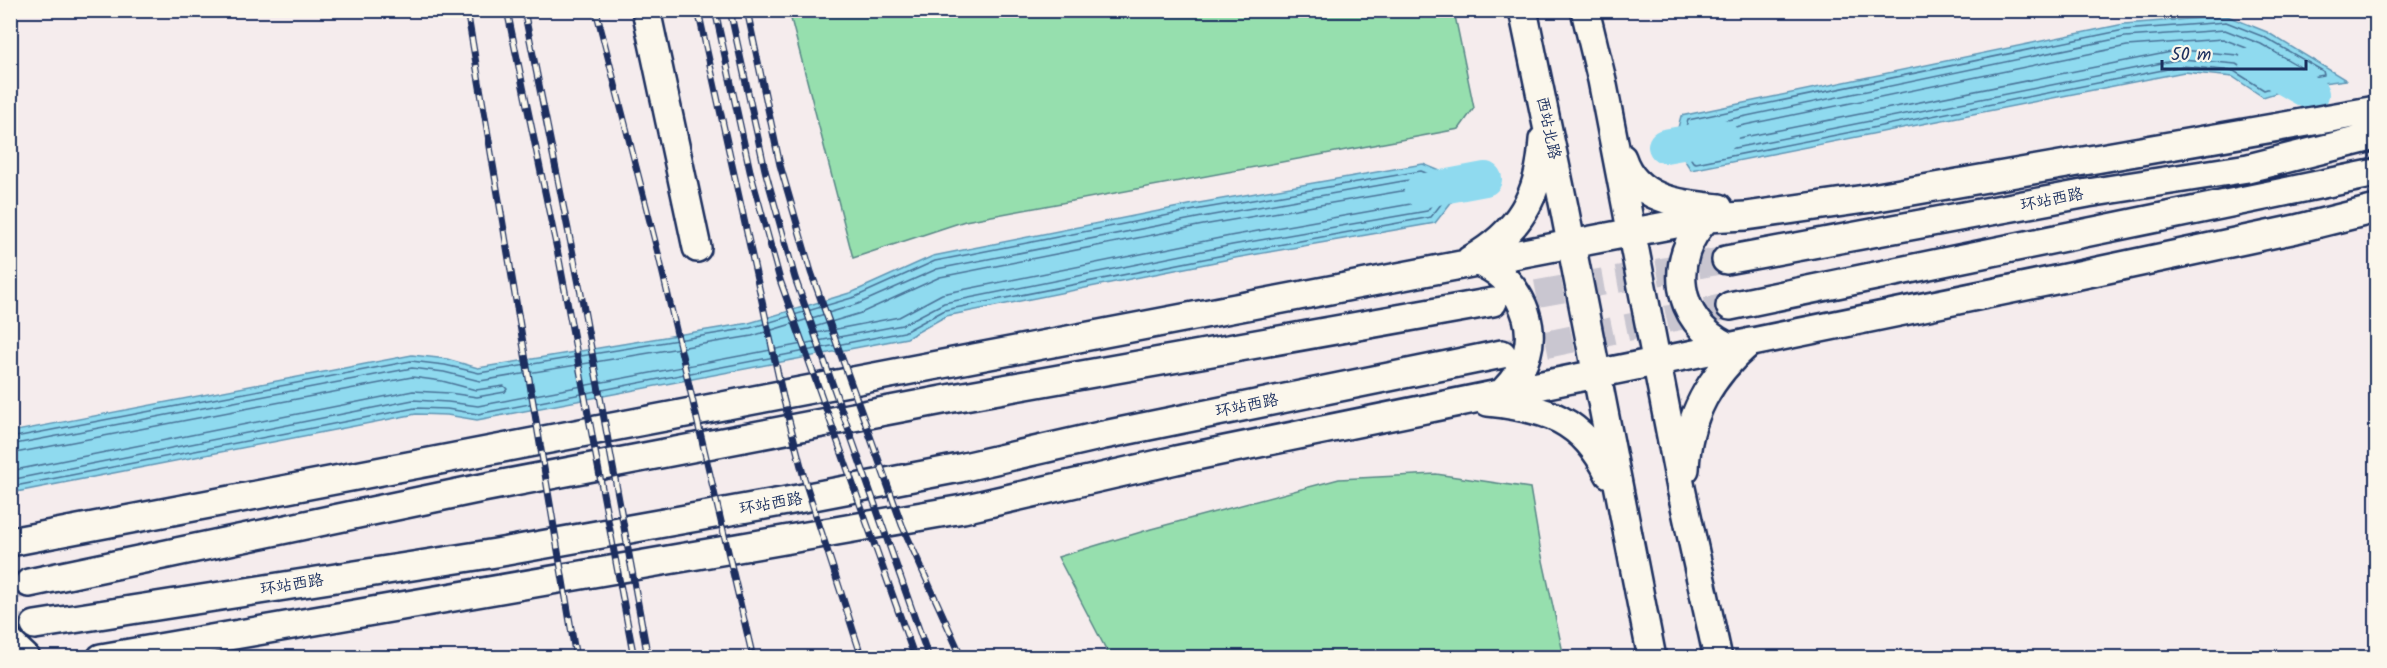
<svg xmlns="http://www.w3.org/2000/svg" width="2387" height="668" viewBox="0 0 2387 668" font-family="Kalam,'LXGW WenKai TC',sans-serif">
<rect width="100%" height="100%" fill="#f5eced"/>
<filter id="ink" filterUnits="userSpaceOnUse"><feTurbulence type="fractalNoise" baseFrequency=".0167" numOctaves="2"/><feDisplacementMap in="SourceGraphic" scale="12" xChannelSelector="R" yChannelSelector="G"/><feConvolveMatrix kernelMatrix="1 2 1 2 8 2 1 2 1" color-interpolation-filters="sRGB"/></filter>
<g filter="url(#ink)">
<!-- green -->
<path fill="#96dfae" stroke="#588786" stroke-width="1.5" d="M789,11H1454L1474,108L1459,129L965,221L853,258Z
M1436,474L1530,488L1540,547L1564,657H1110L1058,557L1151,529L1339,479Z"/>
<!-- water -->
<path fill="#8fdaef" stroke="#6196b5" stroke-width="1.5" d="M2227,16L2267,32L2346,80L2298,86L2263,97L2233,77L2184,72L1691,170L1674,144L1681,116L2124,24Z
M1423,164L1467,182L1435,223L1235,258L946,316L907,338L477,420L447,415L416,414L11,493V432L412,355L447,359L478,368L749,323L853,292L933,256L1199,203Z"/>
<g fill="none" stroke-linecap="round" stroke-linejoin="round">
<!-- shore -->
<path stroke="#497398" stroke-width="1.5" d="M2226,22L2264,37L2323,71L2324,75L2296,80L2264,90L2234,71L2183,66L1696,163L1693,162L1681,143L1688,120L2124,30Z
M2225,30L2261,44L2300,67L2301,70L2265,82L2236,64L2182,59L1699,155L1689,142L1694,127L2125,37Z
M2223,39L2257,52L2277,64L2278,67L2266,72L2238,55L2181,50L1704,145L1698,140L1701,134L2127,46Z
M1419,188L1429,193L1422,202L1230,236L942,294L899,317L816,333L812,330L814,327L861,313L940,277L1203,225Z
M10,438L411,361L445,365L479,373L750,328L855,297L935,261L1200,209L1421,171L1456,185L1431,217L1234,253L945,310L904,332L478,414L447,409L415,408L10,487
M10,445L412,368L444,372L480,381L752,336L858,304L937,269L1202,217L1420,178L1444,188L1427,211L1232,245L944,303L902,325L478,406L448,402L413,400L10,480
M10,454L412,377L442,381L476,390L504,386L507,389L505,392L477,397L449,393L413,391L10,471"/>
<!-- river -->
<path stroke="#8fdaef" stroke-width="34" d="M2256,62L2312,94
M1665,146L1721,136
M1421,191L1485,179"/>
<!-- secondary-tunnel -->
<path stroke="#c9c6d0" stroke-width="27" stroke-dasharray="27 14" stroke-linecap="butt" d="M1496,301L1726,260
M1506,353L1730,306
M10,587L29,583
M10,630L35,625"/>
<defs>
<path id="secondary" d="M646,10L697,248
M1523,10L1564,207L1652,658
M1585,10L1602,80L1681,488L1718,658
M1622,158C1636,201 1681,204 1719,208
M1707,218C1667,258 1675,321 1727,346
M1470,260C1519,232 1540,196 1543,140
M1726,260L2088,193L2248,168L2376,136
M1480,263C1513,275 1537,318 1527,353C1523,369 1514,381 1503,392
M1730,306L2376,173
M1488,402C1545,408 1583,419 1609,474
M1685,469C1687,416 1710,376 1750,342
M10,542C576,436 1142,330 1707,218L1746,216L1872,198L2376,110
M29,583L477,489L953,398L1493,302
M35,625L496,553L798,499L960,468L1104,435L1502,354
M10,643L26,658
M101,658L963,509L1176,460L2065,278L2296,229L2376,209"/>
</defs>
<!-- secondary casing -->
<use href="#secondary" stroke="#1b2f5e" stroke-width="32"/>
<!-- secondary -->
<use href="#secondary" stroke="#fbf7ec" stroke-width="27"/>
<defs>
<path id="rail" d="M467,10L576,658
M507,10L559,259L634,658
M524,10L583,304L648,658
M596,10L659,257L753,658
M698,10L783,397L804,478L862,658
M715,10L750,171L780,280L915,658
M730,10L765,170L795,278L929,658
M747,10L780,165L811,272L902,525L962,658"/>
</defs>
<!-- rail casing -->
<use href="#rail" stroke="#1b2f5e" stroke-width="7"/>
<!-- rail -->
<use href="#rail" stroke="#fbf7ec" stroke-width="4.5" stroke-dasharray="14" stroke-linecap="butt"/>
</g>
</g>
<g text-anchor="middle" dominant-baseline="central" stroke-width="4.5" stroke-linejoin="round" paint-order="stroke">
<!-- street labels -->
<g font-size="16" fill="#1b2f5e" stroke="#fbf7ec">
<text transform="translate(1548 128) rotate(78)">西站北路</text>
<text transform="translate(2052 200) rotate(-11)">环站西路</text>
<text transform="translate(1247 406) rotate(-11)">环站西路</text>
<text transform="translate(771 504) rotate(-10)">环站西路</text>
<text transform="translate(292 585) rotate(-9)">环站西路</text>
</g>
</g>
<!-- margin -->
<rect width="2387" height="668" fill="none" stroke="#fbf7ec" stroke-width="36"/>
<rect x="18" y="18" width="2351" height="632" fill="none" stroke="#1b2f5e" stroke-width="2" filter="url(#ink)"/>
<!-- scale -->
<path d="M2162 60v9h144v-9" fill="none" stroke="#1b2f5e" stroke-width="3"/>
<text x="2171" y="60" font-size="18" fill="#1b2f5e" stroke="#fbf7ec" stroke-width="4.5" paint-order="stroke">50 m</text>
</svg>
